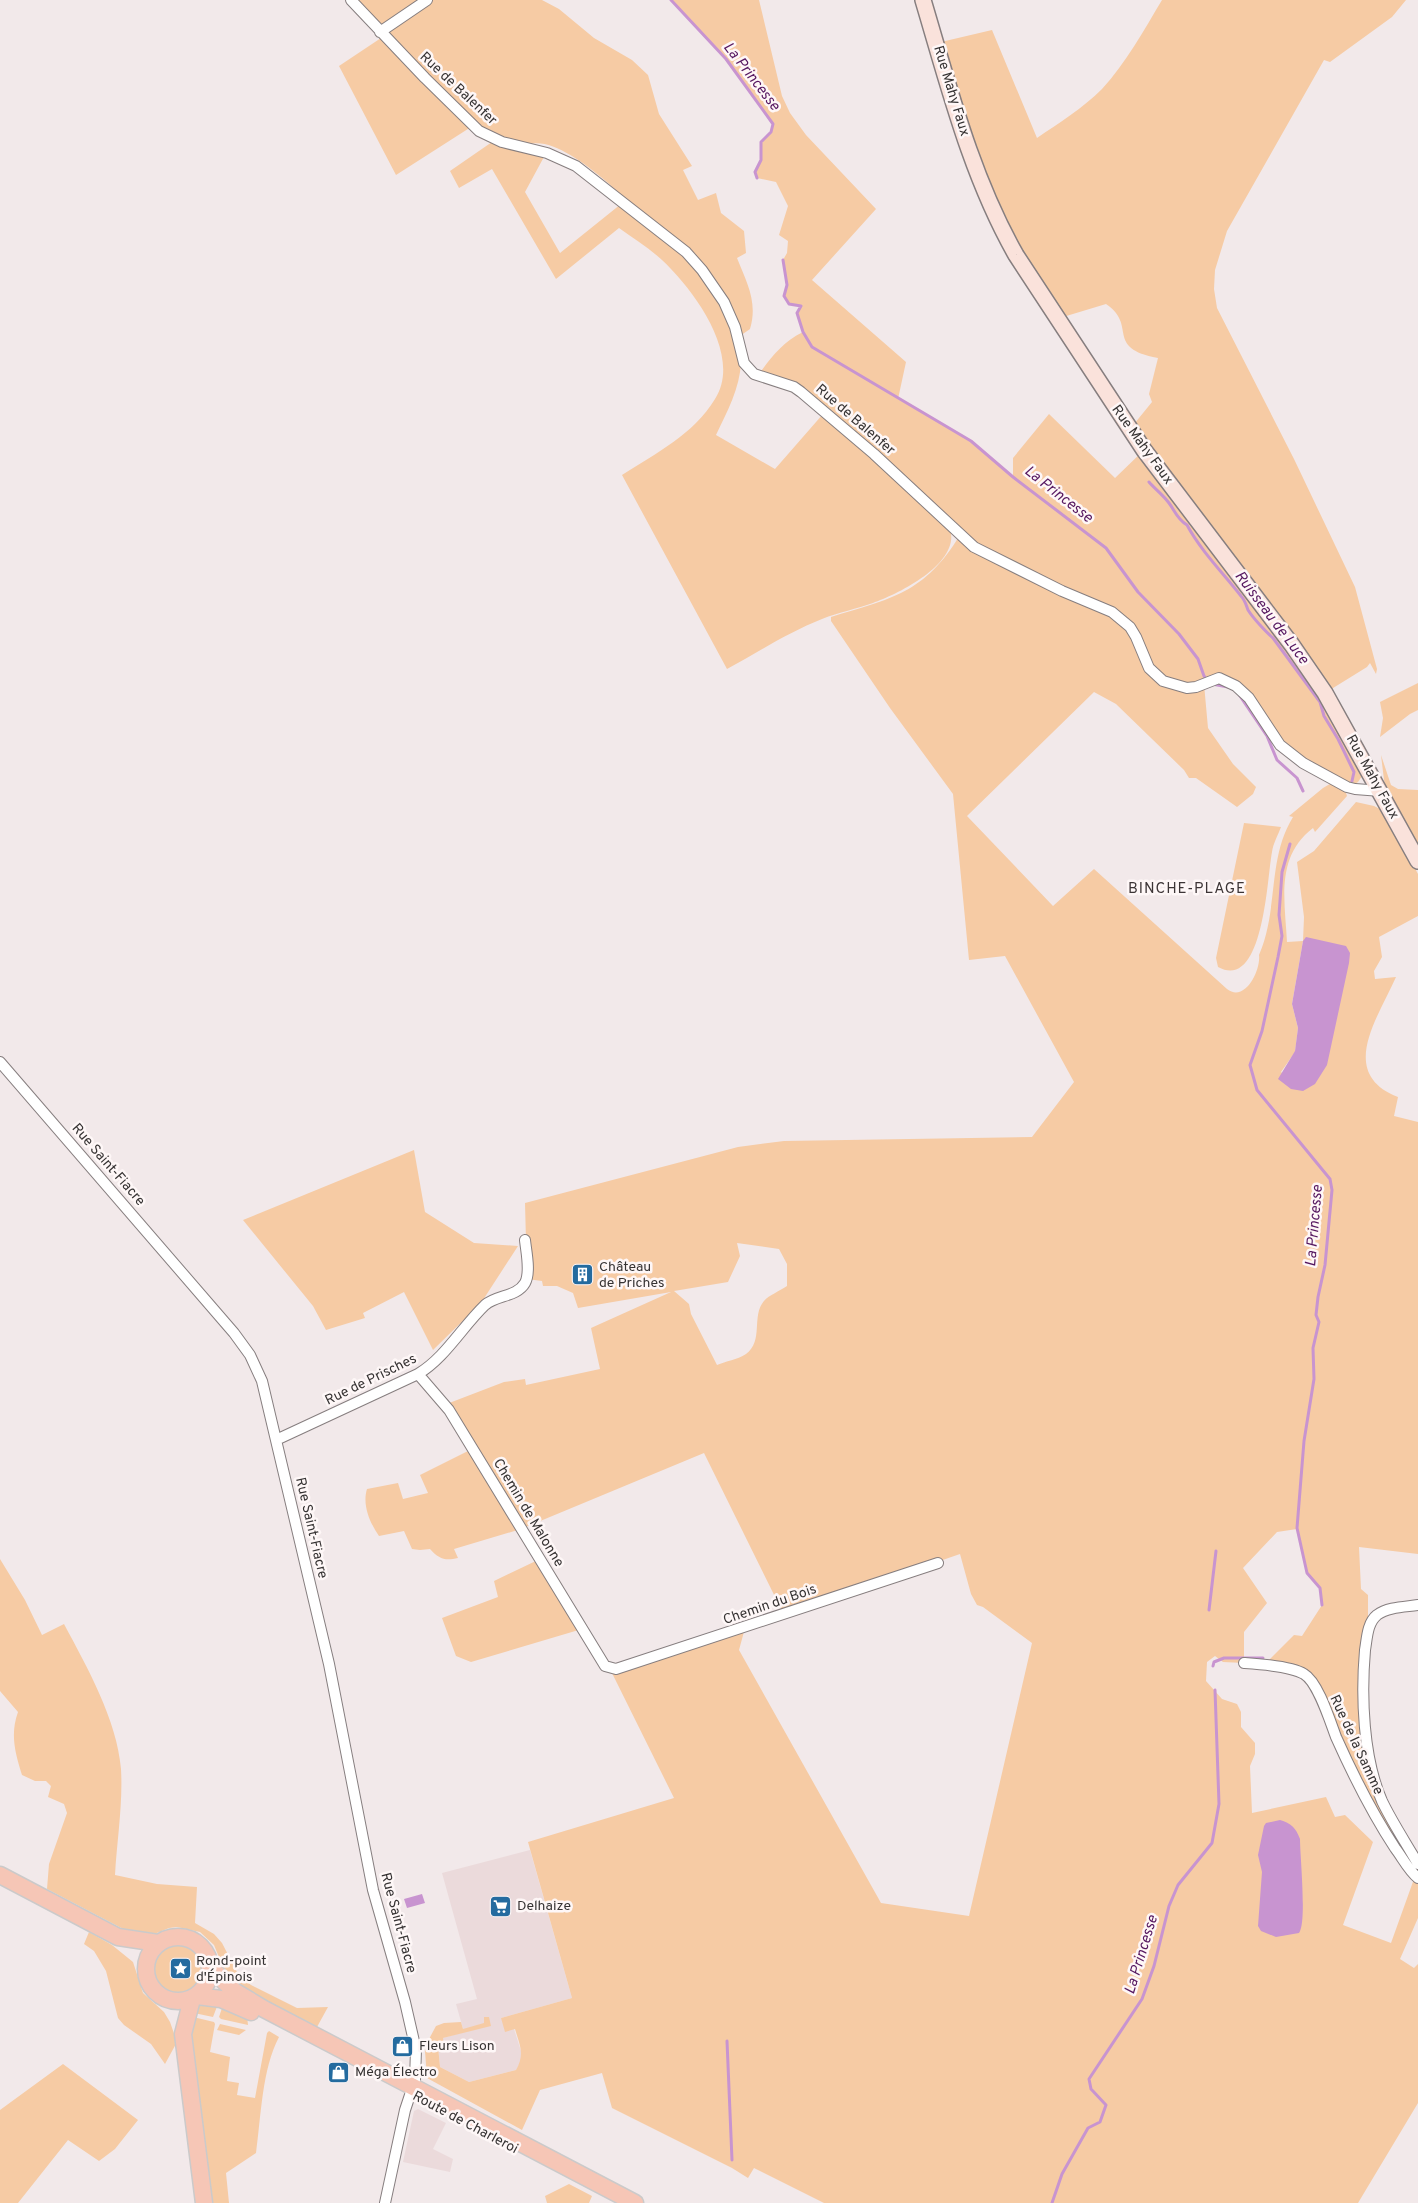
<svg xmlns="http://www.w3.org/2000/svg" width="1418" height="2203" viewBox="0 0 1418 2203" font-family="Overpass,sans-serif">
<rect width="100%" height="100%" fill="#f2e9ea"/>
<!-- built -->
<path fill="#ebdadb" d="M530,1850L572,1998L501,2018L514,2029L521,2051L522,2060L516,2070L469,2082L440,2067L438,2046L443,2038L464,2032L456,2004L477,1999L442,1873Z
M418,2109L446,2123L433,2149L453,2159L450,2172L403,2162L414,2111Z"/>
<!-- green -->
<path fill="#f6cba4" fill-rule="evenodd" d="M354,0H422L386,23L380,24Z
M432,0H542L559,9L594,38L632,60L648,75L659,114L692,166L683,170L698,200L716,193L721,213L744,231L746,253L737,258C747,283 758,302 750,329L740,336C734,322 727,299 718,287C708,273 682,253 668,240C642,216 565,130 527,145L486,132L388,36L392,27Z
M671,0H759L782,96L790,113L806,135L876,209L812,280L906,362L898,399L971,441L1013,477V458L1049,414L1115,478L1144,450L1130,429L1152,402L1149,394L1158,358C1104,348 1138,325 1106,304L1063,317L1053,314L993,201L941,42L992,30L1037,138C1059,123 1083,108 1102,89C1126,63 1144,30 1162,0H1406L1392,17L1330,62L1324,60L1227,231L1215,270L1214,289L1217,308L1294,459L1355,587L1377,669L1376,674L1370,663L1367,667L1325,693L1364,773L1358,782L1345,790L1347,796L1315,832L1313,828C1275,857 1285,901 1287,942L1303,941L1304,917L1297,862L1314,851L1356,802L1374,806L1384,811L1418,874V916L1379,937L1382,957L1374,971L1375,979L1396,977C1378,1018 1337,1073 1398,1097L1394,1116L1418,1122V1554L1359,1547L1361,1589L1368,1595V1630L1362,1680L1373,1773L1418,1864V1874L1401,1856L1308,1677L1264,1665L1294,1635L1302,1636L1322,1605L1320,1588L1307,1573L1297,1529L1277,1532L1243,1568L1267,1603L1244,1632V1663L1223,1662L1215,1656L1207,1662L1206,1681L1222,1699L1237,1704L1241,1712V1727L1255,1743V1754L1250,1766L1252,1813L1326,1797L1335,1817L1345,1815L1373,1842L1343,1925L1391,1943L1414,1879L1418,1884V1918L1400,1959L1414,1968L1418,1964V2103L1358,2203H824L754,2168L748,2178L732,2168L612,2108L602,2073L540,2090L522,2130L427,2078L425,2051L429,2039L436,2026L444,2023L461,2022L463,2029L484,2023V2017H489L491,2026L443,2038L444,2045L438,2046L440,2067L469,2082L516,2070C525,2054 520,2046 515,2029L505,2032L501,2018L572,1998L528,1842L674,1798L610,1669L745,1628L739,1650L881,1903L969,1916L1032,1643L983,1607L977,1605L971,1594L960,1554L784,1615L704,1453L521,1529L454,1549L458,1558C445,1561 439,1559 430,1549L420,1550L412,1549L404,1531L379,1536C370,1523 362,1505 367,1489L398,1483L403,1499L428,1493L420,1475L472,1449L444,1405L504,1382L525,1379L526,1385L600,1369L591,1328L671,1292L578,1308L573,1293L557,1286H543L542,1281L527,1279L525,1203L738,1147L784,1141L1032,1137L1074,1082L1005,956L969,960L953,794L890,708L831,621V617C892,598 924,594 960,535L808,397L759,374C772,356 783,342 803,332L797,313L801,306L789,304L784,296L787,285L783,260L787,253L788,241L779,235L788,206L776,182L757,178L755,172L761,160V142L771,132L773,124L726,59ZM1224,680L1249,698L1295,757L1335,781L1323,788L1289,816L1293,817C1267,859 1279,909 1259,955C1261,970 1245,1003 1227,989L1094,869L1053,906L967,816L1094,692L1116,704L1184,770L1189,778H1196L1237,807L1253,794L1256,787L1233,764L1208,728L1204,684ZM1303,941V1091L1281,1072L1295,1052L1298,1028L1292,1004ZM737,1243L779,1249L787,1264V1286C780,1291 769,1295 764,1301C751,1316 764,1341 746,1354C737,1360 726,1361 717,1365L691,1314L689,1304L674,1291L728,1282L740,1256Z
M381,38L471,127L396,175L339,66Z
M492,142L545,155L525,192L560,253L621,204L681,251L723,305L741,362C740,388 727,412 716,435L775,469L823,414L950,529C961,563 899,594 873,603C857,609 839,612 822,619C789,632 758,652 727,669L622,475C656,453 693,435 715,399C743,355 693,289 662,260C649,248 633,238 619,228L556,279L492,169L459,188L450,171Z
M1418,683V710L1410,714L1380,737L1383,718L1380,702Z
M1381,755L1391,785L1398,789L1418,790V861L1385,788Z
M1244,823L1281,827C1278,835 1273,844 1272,852C1267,877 1264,992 1218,967L1216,958Z
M414,1150L425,1212L474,1243L518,1246L481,1303L433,1350L404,1292L363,1313L365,1318L326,1330L313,1306L243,1220Z
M0,1559L25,1600L42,1635L64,1624C87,1667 117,1720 121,1769C123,1804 117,1840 115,1875L157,1884L197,1887L195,1923L214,1934L222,1943L238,1974L251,1985L297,2008L328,2007L317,2027L241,1989L225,1972L214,1945L200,1932L177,1927L169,1928L152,1935L127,1931L47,1889L49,1864L67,1813L64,1804L48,1797L51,1786L46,1781H35L22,1775C15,1753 10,1734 18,1712L0,1691Z
M540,1559L582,1629L471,1662L456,1656L442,1618L498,1597L494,1581Z
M89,1932L112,1945L133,1962L143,1993L164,2012L170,2022L177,2042L165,2064L151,2044L124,2025L118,2018L106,1971L94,1951L84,1944Z
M153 1970a25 25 0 1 1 50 0a25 25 0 1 1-50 0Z
M200,2003L218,2004L213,2017L194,2013Z
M223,2005L247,2016L248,2025L221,2019L219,2017Z
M193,2017L214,2022L215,2024L210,2052L230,2057L227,2081L239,2083L237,2095L255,2098L267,2033L269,2031L279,2037C262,2069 261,2117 256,2153L226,2173L229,2203H211L191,2035Z
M220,2024L246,2030L239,2035L217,2030Z
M63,2064L138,2120L115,2149L99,2161L68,2140L18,2203H0V2110Z
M569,2184L592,2196L589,2203H547L545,2196Z"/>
<!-- water -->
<path fill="#c894d0" d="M1306,937L1346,946L1350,953L1349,963L1327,1065L1315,1084L1303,1091L1291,1089L1278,1079L1295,1051L1298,1028L1292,1004L1303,941Z
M1280,1820C1291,1823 1296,1828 1300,1839C1300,1856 1307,1923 1299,1933L1276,1937L1261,1931L1258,1926L1262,1872L1258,1855L1264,1826L1266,1823Z
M422,1894L425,1903L407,1908L404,1899Z"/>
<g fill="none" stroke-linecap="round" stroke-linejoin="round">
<!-- stream -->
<path stroke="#c894d0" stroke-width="3" d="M671,0L726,59L773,124L771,132L761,142V160L755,172L757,178
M783,260L787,285L784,296L789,304L801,306L797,313L803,332L812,347L971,441L1013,477L1106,548L1138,592L1179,634L1198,659L1204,676L1207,680
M1149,482C1155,489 1163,495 1169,503C1175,511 1177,519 1187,525C1201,551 1223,573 1241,596C1245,600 1246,605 1248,610C1253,618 1266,632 1273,638L1320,702L1324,716L1338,739L1354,772L1352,781
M1212,684L1228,687
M1240,696L1267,736L1277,760L1297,778L1303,791
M1290,844L1282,872L1279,915L1282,936L1278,957L1262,1031L1250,1065L1257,1090L1330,1179L1332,1190L1325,1265L1318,1297L1316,1315L1319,1322L1313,1348L1314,1379L1304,1441L1297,1528L1307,1573L1320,1588L1322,1605
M1209,1610L1216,1551
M1213,1666L1214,1662L1224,1658H1263
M727,2041L732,2160
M1052,2203L1062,2174L1088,2128L1100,2122L1106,2105L1091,2089L1089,2079L1142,1999L1154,1966L1169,1906L1178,1885L1212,1843L1219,1804L1215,1690"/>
<defs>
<path id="street" d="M351,0L425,78L479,131L502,142L547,153L576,166L686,252L702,270L724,302L735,327L744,363L754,374L794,387L801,392L874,454L974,547L1062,591L1112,612L1130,627L1136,637L1149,668L1163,681L1187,688L1196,687L1219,678L1236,686L1249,698L1280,745L1303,763L1347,787L1355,789L1381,791
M380,32L427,0
M0,1062L234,1333L250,1355L262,1381L329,1664L373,1890L405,2002L416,2050L415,2080L405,2110L385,2203
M418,1374L449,1410L605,1666L616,1669L938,1563
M276,1440L418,1374C445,1358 462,1327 485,1305C496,1295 517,1297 525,1283C531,1272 526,1251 525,1240
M1418,1605C1405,1607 1388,1607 1377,1615C1367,1623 1367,1639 1365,1650C1361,1696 1363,1758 1382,1801C1392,1822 1406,1843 1418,1864
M1244,1663C1259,1664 1291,1666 1304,1674C1318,1682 1330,1721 1336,1737C1353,1775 1372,1813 1395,1848C1402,1857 1409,1871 1418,1878"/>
<path id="secondary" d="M923,0C949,87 971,176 1016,255L1144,450L1292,645L1325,693L1418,861"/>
<path id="primary" d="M0,1875L118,1937L158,1943
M146 1969a32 32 0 1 1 64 0a32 32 0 1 1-64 0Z
M211,1968L234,1991L264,2009L635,2203
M197,1996L221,1999L251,2012
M192,1999L183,2034L204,2203"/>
</defs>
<!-- street casing -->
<use href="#street" stroke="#867e7f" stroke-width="12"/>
<!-- secondary casing -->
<use href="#secondary" stroke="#867e7f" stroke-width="18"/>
<!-- primary casing -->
<use href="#primary" stroke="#cbcaca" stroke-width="19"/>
<!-- street -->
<use href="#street" stroke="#fff" stroke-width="10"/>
<!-- secondary -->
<use href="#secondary" stroke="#fae2db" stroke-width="15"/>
<!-- primary -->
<use href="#primary" stroke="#f6c6b6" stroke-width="16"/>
</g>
<!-- icons -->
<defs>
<symbol id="building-square" viewBox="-11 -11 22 22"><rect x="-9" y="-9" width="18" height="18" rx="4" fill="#246b9f" stroke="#fef7f7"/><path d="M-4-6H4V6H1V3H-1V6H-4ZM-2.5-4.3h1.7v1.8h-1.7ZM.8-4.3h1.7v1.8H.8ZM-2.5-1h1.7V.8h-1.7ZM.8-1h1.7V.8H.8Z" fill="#fff"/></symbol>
<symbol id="supermarket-square" viewBox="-11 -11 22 22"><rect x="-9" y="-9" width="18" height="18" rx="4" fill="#246b9f" stroke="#fef7f7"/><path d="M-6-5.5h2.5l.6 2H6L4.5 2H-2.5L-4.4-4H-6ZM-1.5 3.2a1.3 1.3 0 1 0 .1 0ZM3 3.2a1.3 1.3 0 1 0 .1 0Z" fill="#fff"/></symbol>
<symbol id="sight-square" viewBox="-11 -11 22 22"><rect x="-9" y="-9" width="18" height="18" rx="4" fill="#246b9f" stroke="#fef7f7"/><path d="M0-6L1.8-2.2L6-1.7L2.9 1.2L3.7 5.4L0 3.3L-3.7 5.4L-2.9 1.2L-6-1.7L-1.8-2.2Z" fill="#fff"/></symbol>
<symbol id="shop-square" viewBox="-11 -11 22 22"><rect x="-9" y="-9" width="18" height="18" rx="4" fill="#246b9f" stroke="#fef7f7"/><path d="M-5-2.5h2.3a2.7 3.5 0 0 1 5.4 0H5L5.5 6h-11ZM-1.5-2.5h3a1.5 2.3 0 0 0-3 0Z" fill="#fff"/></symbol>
</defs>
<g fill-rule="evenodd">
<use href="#building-square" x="570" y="1262" width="25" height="25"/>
<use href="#supermarket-square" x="488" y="1894" width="25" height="25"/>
<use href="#sight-square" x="168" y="1956" width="25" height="25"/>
<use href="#shop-square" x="390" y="2034" width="25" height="25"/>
<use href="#shop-square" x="326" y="2060" width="25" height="25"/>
</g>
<g text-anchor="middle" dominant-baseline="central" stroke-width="5" stroke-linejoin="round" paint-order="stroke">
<!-- street labels -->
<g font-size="14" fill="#363333" stroke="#fef7f7">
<text transform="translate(458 89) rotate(43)">Rue de Balenfer</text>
<text transform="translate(951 91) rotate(73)">Rue Mahy Faux</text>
<text transform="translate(855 420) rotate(41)">Rue de Balenfer</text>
<text transform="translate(1142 445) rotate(54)">Rue Mahy Faux</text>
<text transform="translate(1372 777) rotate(61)">Rue Mahy Faux</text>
<text transform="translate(108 1165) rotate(49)">Rue Saint-Fiacre</text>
<text transform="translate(371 1380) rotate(-26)">Rue de Prisches</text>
<text transform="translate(528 1513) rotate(59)">Chemin de Malonne</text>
<text transform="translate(311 1528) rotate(77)">Rue Saint-Fiacre</text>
<text transform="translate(770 1605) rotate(-19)">Chemin du Bois</text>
<text transform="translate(1356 1745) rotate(65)">Rue de la Samme</text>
<text transform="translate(398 1923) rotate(75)">Rue Saint-Fiacre</text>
<text transform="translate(465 2123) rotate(28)">Route de Charleroi</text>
</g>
<!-- poi labels -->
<g font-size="14" fill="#363333" stroke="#fef7f7" text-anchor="start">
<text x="599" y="1267">Château<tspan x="599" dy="16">de Priches</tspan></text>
<text x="517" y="1906">Delhaize</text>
<text x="196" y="1961">Rond-point<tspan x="196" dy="16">d'Épinois</tspan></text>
<text x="419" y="2046">Fleurs Lison</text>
<text x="355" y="2072">Méga Électro</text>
</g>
<!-- water labels -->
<g font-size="15" font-style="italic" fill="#55165f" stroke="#fef7f7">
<text transform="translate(751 77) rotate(52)">La Princesse</text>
<text transform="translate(1058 495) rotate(38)">La Princesse</text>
<text transform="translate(1271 618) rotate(53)">Ruisseau de Luce</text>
<text transform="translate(1315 1226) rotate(-85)">La Princesse</text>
<text transform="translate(1142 1955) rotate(-73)">La Princesse</text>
</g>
<!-- neighbourhood labels -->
<g font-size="15" letter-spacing="1" fill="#3c3536" stroke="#fef7f7">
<text x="1187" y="889">BINCHE-PLAGE</text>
</g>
</g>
</svg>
